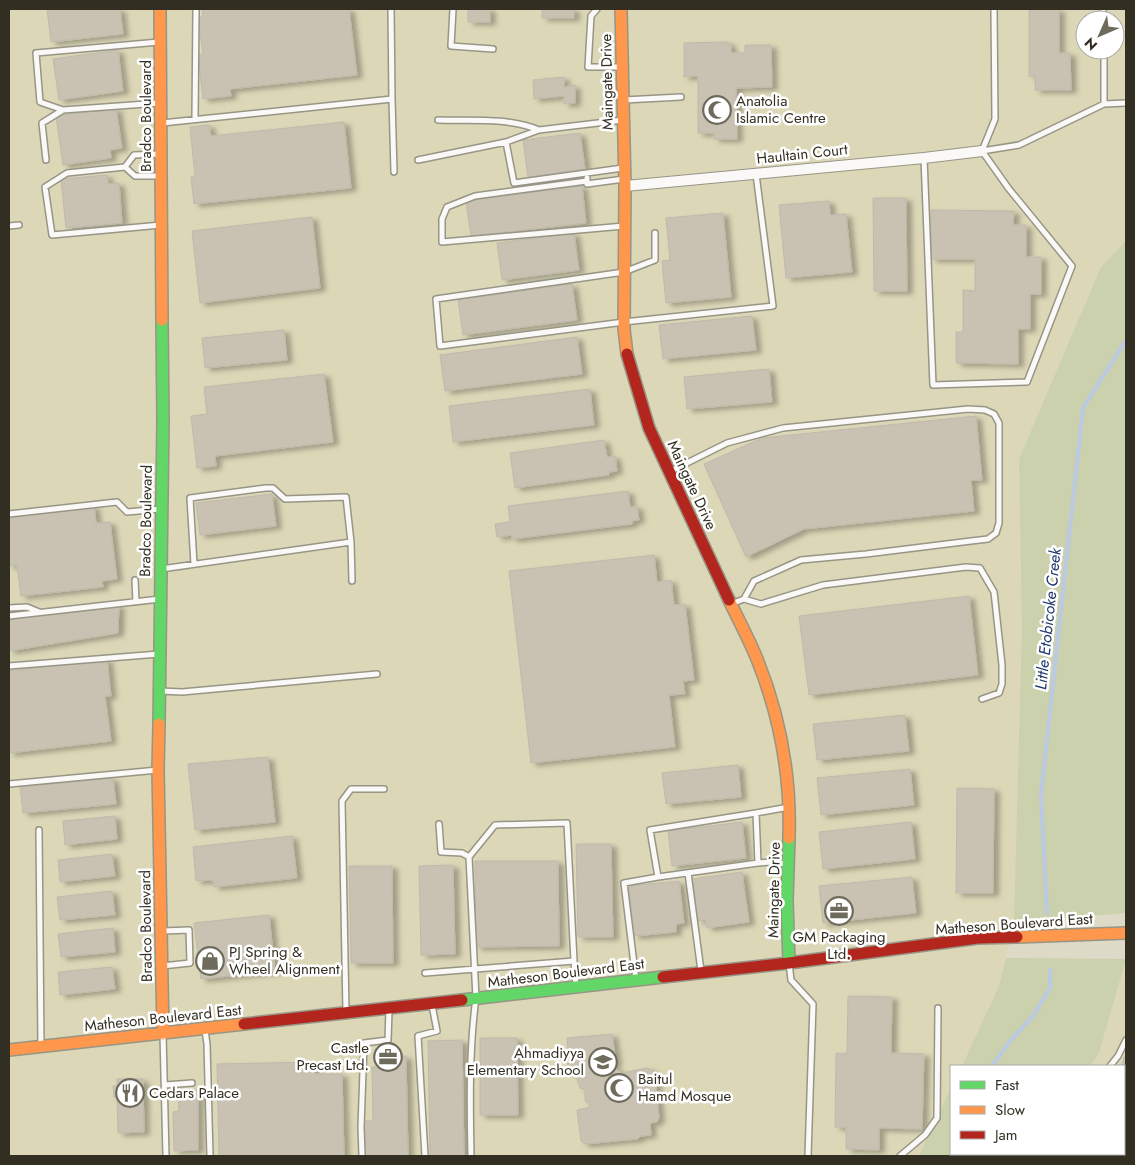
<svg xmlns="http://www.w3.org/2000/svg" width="1135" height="1165" viewBox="0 0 1135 1165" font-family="Jost,sans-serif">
<defs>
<filter id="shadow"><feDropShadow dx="5.5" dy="3" stdDeviation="2.5" flood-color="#0004"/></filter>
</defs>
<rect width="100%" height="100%" fill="#dddac7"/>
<!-- built -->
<path fill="#dcd7b7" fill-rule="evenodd" d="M9,9H1126V241L1101,267L1019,459L1022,628L1014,922L999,986L962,1066H951V1088L919,1156H9ZM1085,20H1115V50H1085Z
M1126,893V1156H1025L1027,1154H1124V1066H1090L1099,1053L1126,959Z"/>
<!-- green -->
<path fill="#cbd0ad" d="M1126,241V913L1014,922L1022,628L1019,459L1101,267Z
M1006,958L1126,959L1099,1053L1090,1066H962L999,986Z
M951,1088V1154H1027L1025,1156H919Z"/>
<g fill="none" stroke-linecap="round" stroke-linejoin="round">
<!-- stream -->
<path stroke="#bbcae2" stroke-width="4" d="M1047,913L1041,794L1083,408L1126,340
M992,1066L1010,1041L1033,1016L1050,988V970
M961,1156L962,1154"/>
</g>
<!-- building -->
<path fill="#c9c1b1" stroke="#bfbaac" filter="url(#shadow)" d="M47,9H120L123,34L51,42Z
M202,9H349L357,75L230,89L231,96L203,99L198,55L203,54L198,17H203Z
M468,9H490V22H468Z
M542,9H574V18H542Z
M1029,9H1059V53H1070L1071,90H1035V77L1029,76Z
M728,42V45H731V53H745V45H771L772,87L736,88L737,139H714V133H698V76L684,77V43Z
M118,50L123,91L59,100L53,59Z
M564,77V87L575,85V103L564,104V96L534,99L533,80Z
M116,108L122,148L110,150L111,158L63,165L56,116Z
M344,122L351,188L194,204L191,177L195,176L190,127L209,125L211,136Z
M580,133L585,169L528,177L523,140Z
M107,175L108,184L119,183L122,223L66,228L61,179Z
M582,186L586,223L471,236L466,201Z
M873,198H906L907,291H874Z
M829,201L830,215L846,214L852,272L786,278L779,205Z
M931,210L1014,211L1013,225H1026V257H1041V294H1030V329H1018V364L956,363V332H963V290L975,291V259H931Z
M723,213L731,297L666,303L662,261L670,260L666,218Z
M312,217L320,288L200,303L192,231Z
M574,233L579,270L502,280L497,243Z
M572,284L577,320L463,335L458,300Z
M752,316L756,350L663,359L659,325Z
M284,330L287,360L205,368L202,338Z
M577,337L582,374L445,391L440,355Z
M769,369L772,402L687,409L684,377Z
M324,374L333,442L215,456L216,466L197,468L191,416L207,414L204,387Z
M590,389L594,425L453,442L449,406Z
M976,416L982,480H971L974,511L804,529L746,557L704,464L762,438Z
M604,440L607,457L615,456L617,471L609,472V475L515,488L510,453Z
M628,491L630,507L637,506L639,520L632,521V524L512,539V535L497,537L495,524L510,522L508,506Z
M272,494L276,526L200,535L196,503Z
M94,506L96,523L110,522L117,579L102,581L103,587L21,596L17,565L9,566V516Z
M654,555L657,582L671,580L674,605L685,604L694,680L683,681L685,694L669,695L675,747L531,763L509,571Z
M969,596L978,675L809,695L799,616Z
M119,605L118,633L9,651V617Z
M107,659L111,696H105L111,741L9,753V671Z
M905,715L909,751L817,760L813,724Z
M268,757L275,822L195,830L188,764Z
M738,765L741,797L666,804L662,773Z
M910,769L914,805L821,815L817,778Z
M113,778L116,804L23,813L20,787Z
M957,788L994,789L993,893H956Z
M115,816L117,839L65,845L63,821Z
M742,822L746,858L672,866L668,831Z
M911,822L915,859L823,869L819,832Z
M292,836L297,878L214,887L213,880L196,881L193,847Z
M576,844H611L613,937H578Z
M112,854L115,876L60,882L58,860Z
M475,861H558L559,946L476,947Z
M453,865L455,954L421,955L419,866Z
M349,866H392L393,963H351Z
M742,872L749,922L707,928L706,920L698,921L692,879Z
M912,877L916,913L823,923L819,886Z
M679,881L684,923L676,924V932L634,936L629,886Z
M112,891L115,915L60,920L57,897Z
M269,915L275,971L201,979L194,923Z
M113,928L115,952L61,957L58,934Z
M112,967L115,989L60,995L58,972Z
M848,996L892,997L891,1053L924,1054L922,1129L879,1128V1150L846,1149V1127H835L836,1053L847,1054Z
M612,1034L616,1062L613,1067L622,1073L647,1068L652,1070L655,1074L659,1118L657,1122L650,1123L651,1135L641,1136L637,1139L585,1144L581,1141L577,1110L590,1107L589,1103L585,1101V1089L580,1088L576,1076L572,1074V1071H568L567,1038Z
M480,1038H517L518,1115H480Z
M462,1040L464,1156H430L428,1041Z
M406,1056L408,1156H365L364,1121H373L372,1067H382L381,1057Z
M1126,1056V1156H1100L1099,1154H1124V1066H1122L1124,1057Z
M314,1062V1074H342L344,1156H219L217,1064Z
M117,1079H143L144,1132L118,1133L117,1097H114L113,1086H117Z
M178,1090H198V1150L174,1151L173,1112L179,1111Z"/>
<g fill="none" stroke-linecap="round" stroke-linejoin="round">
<defs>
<path id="lane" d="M391,9L392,99
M453,9L451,46L493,49
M597,9L591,16L588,67H622
M1103,9V20
M624,100L681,97
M1104,104L1126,103
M63,110L40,102L36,53L159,42
M195,118L196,9
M438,120C471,121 507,117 539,130
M162,123L392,99L394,172
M506,142L514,183L623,168
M982,151L1019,145L1104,104V50
M982,151L995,119L994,9
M924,158L933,385L1027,382L1072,266L1009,189L982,151
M46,160L42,123L63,110L160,103
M418,160L506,142L539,130L623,120
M125,167L67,173L45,187L52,235L161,225
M161,176H135L125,167L134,155L161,154
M587,178V184L624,179
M587,181L475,196L447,207L442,219V242L624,226
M9,226L19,225
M655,233V260L624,272L436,299L440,346L624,322L773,306L756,174
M671,471L727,443L783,428L968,409L985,410L994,414L999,423V523L996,533L988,539L971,541L866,554L801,560L754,581L744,599
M9,514L117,502L127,512L161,509
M194,564L190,498L266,488H273L285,499L346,497L351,542
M161,569L351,542L352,581
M135,580L136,602
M731,604L744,599L761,604L823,585L966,567L980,568L994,592L1002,665V684L999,693L982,699
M9,608L27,607L39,612
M9,616L160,599
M9,666L159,654
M160,691L182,692L377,674
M9,784L158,770
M756,813L650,830L658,877L758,863
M439,824L441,852L462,853L469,857
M39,830L41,1046
M788,864L770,862L758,863L756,813L789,807
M688,873L701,971
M789,963L791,980L813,1004L808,1156
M162,966L190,963L189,930L163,931
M425,973L574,961L576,986
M636,980L624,883L658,877
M346,1012L342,801L351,789H384
M205,1030L207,1044L210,1156
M163,1034L166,1156
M1110,1066L1118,1056L1126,1040
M165,1085L192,1083
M1054,1154V1156
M362,1156L361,1127L364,1043L388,1040L389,1010
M425,1156L418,1036L437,1031L432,1005
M471,1156C470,1105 469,1049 476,998L469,857L495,825L567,823L574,961
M900,1156L925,1135L937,1118L938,1008"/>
<path id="street" d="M625,186L924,158L982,151"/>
<path id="fast" d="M159,724L163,421L162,320
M789,963L787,901L789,838
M462,1000L663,977"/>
<path id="slow" d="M160,9L162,320
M621,9L625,186L624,329L627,354
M729,600C738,619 749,639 757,659C780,716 791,776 789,838
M159,724L158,770L163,1034
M1017,937L1126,933
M9,1050L244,1024"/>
<path id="jam" d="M627,354L649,428L729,600
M663,977L789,963L978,938L1017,937
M244,1024L462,1000"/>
</defs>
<!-- lane casing -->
<use href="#lane" stroke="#979586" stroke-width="8"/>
<!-- street casing -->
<use href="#street" stroke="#979586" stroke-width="12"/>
<!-- fast casing -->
<use href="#fast" stroke="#979586" stroke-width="14"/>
<!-- slow casing -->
<use href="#slow" stroke="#979586" stroke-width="14"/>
<!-- jam casing -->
<use href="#jam" stroke="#979586" stroke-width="14"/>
<!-- lane -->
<use href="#lane" stroke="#faf9f7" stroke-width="5"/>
<!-- street -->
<use href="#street" stroke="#faf9f7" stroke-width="10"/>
<!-- fast -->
<use href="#fast" stroke="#63d668" stroke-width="11"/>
<!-- slow -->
<use href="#slow" stroke="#ff974d" stroke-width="11"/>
<!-- jam -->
<use href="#jam" stroke="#b3261e" stroke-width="11"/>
</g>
<!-- icons -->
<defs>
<symbol id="mosque-ring" viewBox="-11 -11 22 22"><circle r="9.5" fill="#fff" stroke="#6e6b5c" stroke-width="1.5"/><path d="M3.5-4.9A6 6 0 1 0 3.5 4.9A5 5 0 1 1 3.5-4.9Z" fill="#6e6b5c"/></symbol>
<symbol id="office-ring" viewBox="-11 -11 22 22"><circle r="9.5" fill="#fff" stroke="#6e6b5c" stroke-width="1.5"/><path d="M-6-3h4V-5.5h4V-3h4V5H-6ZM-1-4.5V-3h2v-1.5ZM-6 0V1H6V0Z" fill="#6e6b5c"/></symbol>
<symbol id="shop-ring" viewBox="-11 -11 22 22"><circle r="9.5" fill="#fff" stroke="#6e6b5c" stroke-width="1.5"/><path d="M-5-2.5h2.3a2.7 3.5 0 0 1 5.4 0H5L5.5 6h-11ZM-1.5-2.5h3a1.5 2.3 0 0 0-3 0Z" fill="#6e6b5c"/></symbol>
<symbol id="school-ring" viewBox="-11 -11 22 22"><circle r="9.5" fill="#fff" stroke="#6e6b5c" stroke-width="1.5"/><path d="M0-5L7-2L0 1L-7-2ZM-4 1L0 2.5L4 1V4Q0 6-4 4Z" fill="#6e6b5c"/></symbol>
<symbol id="restaurant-ring" viewBox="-11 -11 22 22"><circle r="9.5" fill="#fff" stroke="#6e6b5c" stroke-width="1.5"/><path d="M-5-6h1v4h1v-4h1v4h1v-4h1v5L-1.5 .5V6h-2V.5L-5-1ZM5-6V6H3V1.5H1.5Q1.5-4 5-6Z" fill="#6e6b5c"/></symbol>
</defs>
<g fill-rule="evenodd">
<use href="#mosque-ring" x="701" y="94" width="32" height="32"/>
<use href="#office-ring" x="823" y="895" width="32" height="32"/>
<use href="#shop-ring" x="194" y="945" width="32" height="32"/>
<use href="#office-ring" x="372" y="1041" width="32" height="32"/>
<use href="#school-ring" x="587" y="1046" width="32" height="32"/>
<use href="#mosque-ring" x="603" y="1072" width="32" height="32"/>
<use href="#restaurant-ring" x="114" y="1077" width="32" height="32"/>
</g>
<g text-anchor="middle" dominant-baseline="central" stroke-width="5" stroke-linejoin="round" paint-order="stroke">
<!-- street labels -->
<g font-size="15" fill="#322f22" stroke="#fff">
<text transform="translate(607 82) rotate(-91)">Maingate Drive</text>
<text transform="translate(146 116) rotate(-90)">Bradco Boulevard</text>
<text transform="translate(802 154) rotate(-6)">Haultain Court</text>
<text transform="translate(692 485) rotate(65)">Maingate Drive</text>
<text transform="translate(146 521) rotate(-89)">Bradco Boulevard</text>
<text transform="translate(774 890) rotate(-89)">Maingate Drive</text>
<text transform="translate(1014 924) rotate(-4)">Matheson Boulevard East</text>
<text transform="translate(146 926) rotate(-91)">Bradco Boulevard</text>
<text transform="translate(566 973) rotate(-7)">Matheson Boulevard East</text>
<text transform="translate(163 1018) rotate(-6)">Matheson Boulevard East</text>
</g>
<!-- poi labels -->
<g font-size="15" fill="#322f22" stroke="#fff" text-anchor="start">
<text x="736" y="101">Anatolia<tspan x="736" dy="17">Islamic Centre</tspan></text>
<text x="839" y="937" text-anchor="middle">GM Packaging<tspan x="839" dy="17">Ltd.</tspan></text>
<text x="229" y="952">PJ Spring &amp;<tspan x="229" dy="17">Wheel Alignment</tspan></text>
<text x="369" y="1048" text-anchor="end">Castle<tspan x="369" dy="17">Precast Ltd.</tspan></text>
<text x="584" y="1053" text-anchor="end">Ahmadiyya<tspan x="584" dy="17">Elementary School</tspan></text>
<text x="638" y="1079">Baitul<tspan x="638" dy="17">Hamd Mosque</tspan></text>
<text x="149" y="1093">Cedars Palace</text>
</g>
<!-- water labels -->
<g font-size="16" font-style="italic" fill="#213a6e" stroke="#fff">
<text transform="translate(1048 619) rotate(-84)">Little Etobicoke Creek</text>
</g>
</g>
<!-- border -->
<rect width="1135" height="1165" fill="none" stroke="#322f22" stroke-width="20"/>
<!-- legend -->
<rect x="950" y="1065" width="175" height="90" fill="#ffffff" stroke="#adaca7"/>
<rect x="960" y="1081" width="25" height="8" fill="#63d668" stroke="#adaca7"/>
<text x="995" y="1090" font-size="15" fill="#322f22">Fast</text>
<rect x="960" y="1106" width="25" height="8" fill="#ff974d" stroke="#adaca7"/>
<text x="995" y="1115" font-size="15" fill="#322f22">Slow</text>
<rect x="960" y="1131" width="25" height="8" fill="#b3261e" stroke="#adaca7"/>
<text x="995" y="1140" font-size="15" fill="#322f22">Jam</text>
<!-- north arrow -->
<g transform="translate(1100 35) rotate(225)"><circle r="24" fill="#ffffff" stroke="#adaca7"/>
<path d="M0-4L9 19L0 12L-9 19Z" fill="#6e6b5c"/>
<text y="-8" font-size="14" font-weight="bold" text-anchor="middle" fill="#322f22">N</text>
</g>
</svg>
